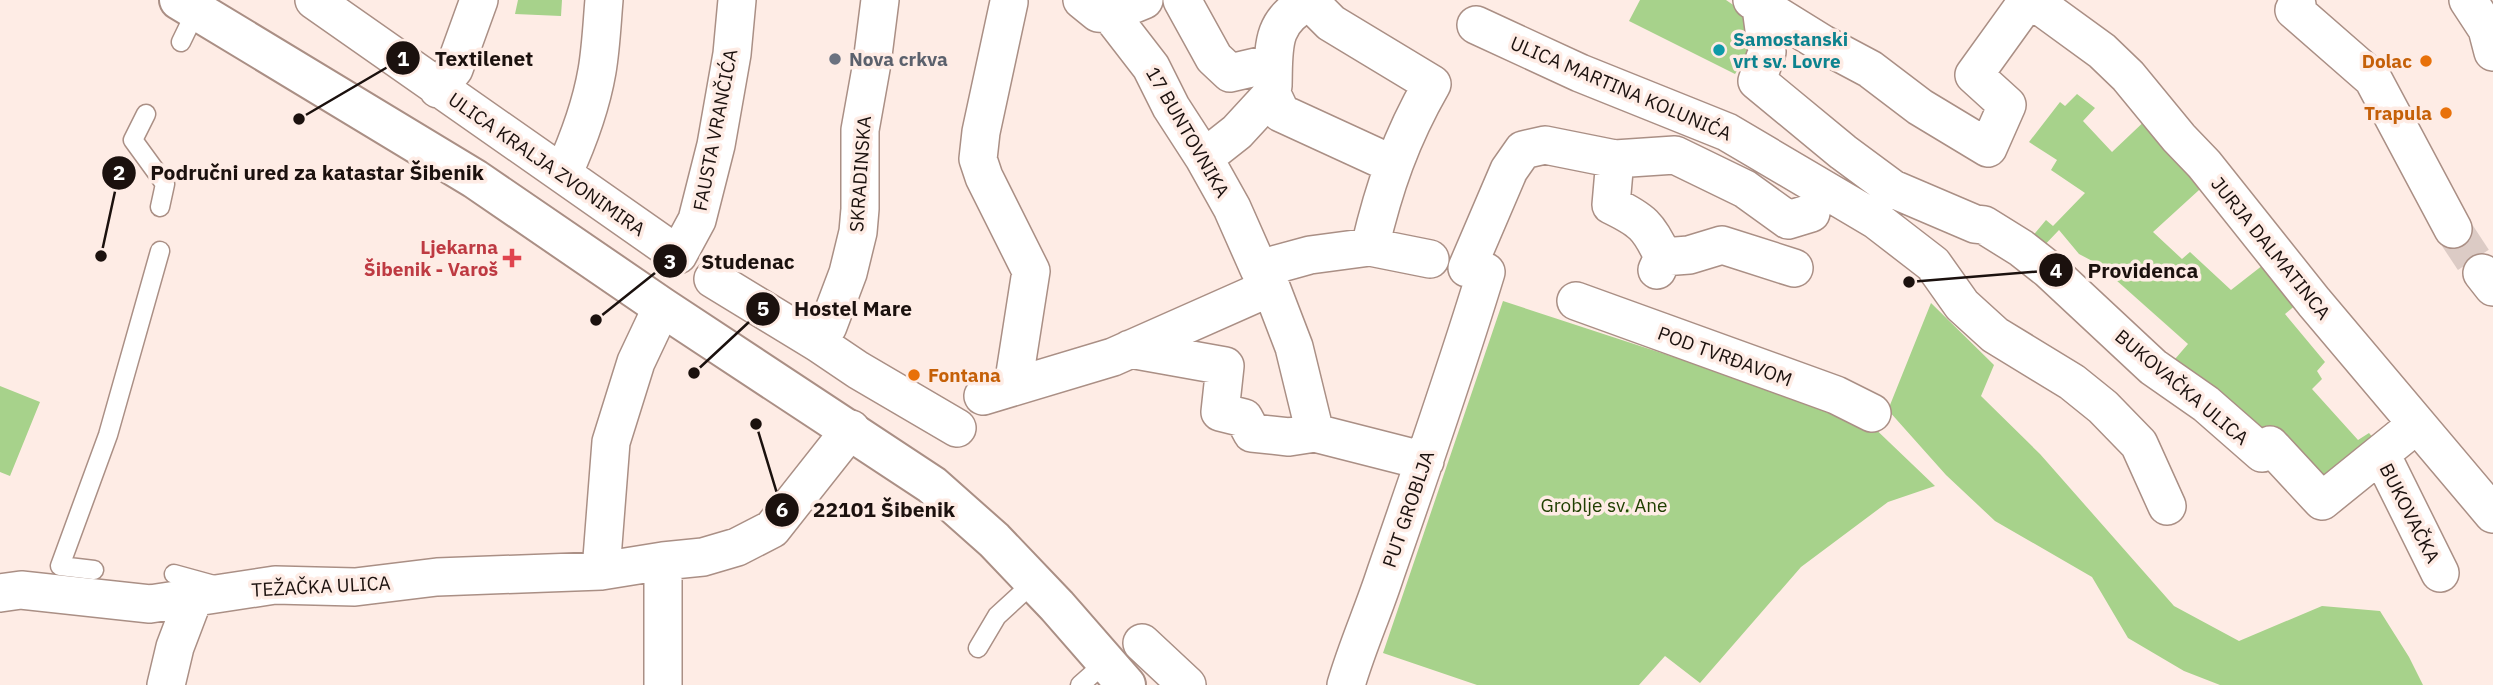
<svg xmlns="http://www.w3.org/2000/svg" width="2493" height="685" viewBox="0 0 2493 685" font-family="'IBM Plex Sans',sans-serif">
<rect width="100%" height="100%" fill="#feece5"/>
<!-- green -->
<path fill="#a7d28b" d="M518,0H562L561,16L515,14Z
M1640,0H1726L1765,27L1735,74L1629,21Z
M2077,94L2095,108L2083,121L2112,152L2151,115L2210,180L2153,232L2182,259L2190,252L2231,290L2272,258L2305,297L2285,314L2325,362L2317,371L2322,379L2312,389L2358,440L2369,433L2379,445L2324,490L2267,433L2169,366L2188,344L2098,264L2079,254L2059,230L2039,251L2026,244L2046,220L2053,226L2085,193L2051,170L2057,160L2029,142L2060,102L2065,106Z
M1503,301L1866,420L1935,486L1888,502L1801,567L1700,683L1665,656L1639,685H1477L1383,653Z
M1931,303L1994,365L1981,396L2040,454L2174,606L2239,641L2322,606L2380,611L2409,657L2423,685H2220L2184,671L2128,638L2092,577L1995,521L1946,475L1888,410Z
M0,386L40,402L10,476L0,472Z"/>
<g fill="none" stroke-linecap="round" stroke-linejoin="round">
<!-- street-tunnel -->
<path stroke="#dccbc5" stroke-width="37" stroke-dasharray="37 18" stroke-linecap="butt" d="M2453,229L2482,273"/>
<defs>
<path id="lane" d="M181,42L197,9
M146,114L133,140L165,184L160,207
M94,570L60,566L108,435L160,251
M174,574L214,585
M978,648L997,616L1034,582
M1080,685L1106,662"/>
<path id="street" d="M314,0L678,255L697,220L716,145L732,54L737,0
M1082,0L1098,13L1110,14L1151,67L1171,107L1204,158L1232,208L1259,269L1271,287L1294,347L1315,433L1425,461
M1182,0L1214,58L1230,73L1273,63
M1308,0L1331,23L1432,84C1401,138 1384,187 1370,247
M1752,0L1823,44L1870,69L1920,107L1988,148L2007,105L1974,75L2028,0
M2032,0L2102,51L2128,76L2179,138L2204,164L2314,302L2493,514
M2468,0L2487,29L2493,52
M1009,2L981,132L978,159L984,177L1031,271L1013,386
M2297,5L2294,10L2373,79L2453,229
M1761,7L1767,52L1757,81L1843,152L1893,189L1975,224L1984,225L2021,248L2049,270L2153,367L2206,404L2262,453L2270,445L2322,501L2416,425
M1110,14L1144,0
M1476,25L1580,73L1727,132L1876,220L1933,264L1962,305L1995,335L2072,382L2103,407L2139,444L2167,506
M1273,86C1274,47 1270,22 1308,2
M438,89L454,69L479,0
M1204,158L1237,132L1272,94L1281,113L1392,164
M1615,159L1611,205C1642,220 1649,226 1663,257L1657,270
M563,174C578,141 591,106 597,71C601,48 602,23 604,0
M1663,257L1689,255L1722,245L1794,268
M1467,268L1509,170L1523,150L1545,145L1615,159L1675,155L1745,189L1788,220L1811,213
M1259,269L1310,255L1370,247L1430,259
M2482,273L2493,287
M713,279L818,343L858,370L957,428
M1576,301L1836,395L1872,413
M818,343L828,326L848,273L858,232L860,209V130L872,63L880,0
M1130,349L1225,366L1220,412L1244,418L1252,433L1289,437L1315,433
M983,396L1113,357L1271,287
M2381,454L2440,573
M663,561L703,557L737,547L772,529L851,429
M601,571L611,442L636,362L662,307
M0,593L21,590L150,604L275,585L355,587L437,577L601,571L663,561V685
M1142,643L1187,685
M166,685L175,647L194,597
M1346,685C1357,647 1373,612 1385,575C1420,474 1455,374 1486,272"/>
<path id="secondary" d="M179,0L475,179L662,307L932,485L994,540L1057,606L1126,685"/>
</defs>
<!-- lane casing -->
<use href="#lane" stroke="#aa8f85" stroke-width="21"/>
<!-- street casing -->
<use href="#street" stroke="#aa8f85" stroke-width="40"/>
<!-- secondary casing -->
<use href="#secondary" stroke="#aa8f85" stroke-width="42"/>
<!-- lane -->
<use href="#lane" stroke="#fff" stroke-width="18"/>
<!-- street -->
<use href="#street" stroke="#fff" stroke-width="37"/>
<!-- secondary -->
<use href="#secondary" stroke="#fff" stroke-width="38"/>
</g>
<!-- markers -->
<circle fill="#0f9aa8" stroke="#feece5" stroke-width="2.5" cx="1719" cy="50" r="7"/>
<circle fill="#6b7280" stroke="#feece5" stroke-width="2.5" cx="835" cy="59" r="7"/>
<g fill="#e8710a" stroke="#feece5" stroke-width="2.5">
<circle cx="2426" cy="61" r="7"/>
<circle cx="2446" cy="113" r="7"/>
<circle cx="914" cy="375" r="7"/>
</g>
<path fill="#e0444e" stroke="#feece5" stroke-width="2.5" d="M508.5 247.5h7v7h7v7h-7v7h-7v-7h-7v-7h7z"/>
<g text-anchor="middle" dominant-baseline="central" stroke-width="7" stroke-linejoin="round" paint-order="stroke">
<!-- culture labels -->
<g font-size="19" font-weight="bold" fill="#0d838f" stroke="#feece5" text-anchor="start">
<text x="1733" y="39">Samostanski<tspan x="1733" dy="22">vrt sv. Lovre</tspan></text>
</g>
<!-- worship labels -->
<g font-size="19" font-weight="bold" fill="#5b616d" stroke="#feece5" text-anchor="start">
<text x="849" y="59">Nova crkva</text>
</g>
<!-- food labels -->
<g font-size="19" font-weight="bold" fill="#c56008" stroke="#feece5" text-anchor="end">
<text x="2412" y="61">Dolac</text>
<text x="2432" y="113">Trapula</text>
<text x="928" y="375" text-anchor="start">Fontana</text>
</g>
<!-- street labels -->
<g font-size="19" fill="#1b110e" stroke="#feece5">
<text transform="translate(1621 88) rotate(23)">ULICA MARTINA KOLUNIĆA</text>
<text transform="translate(715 130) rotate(-79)">FAUSTA VRANČIĆA</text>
<text transform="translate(1188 132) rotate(60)">17 BUNTOVNIKA</text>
<text transform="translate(547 164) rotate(35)">ULICA KRALJA ZVONIMIRA</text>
<text transform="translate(860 174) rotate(-86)">SKRADINSKA</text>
<text transform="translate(2271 248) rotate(51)">JURJA DALMATINCA</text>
<text transform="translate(1725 356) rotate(20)">POD TVRĐAVOM</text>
<text transform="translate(2182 387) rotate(40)">BUKOVAČKA ULICA</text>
<text transform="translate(1408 509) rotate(-71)">PUT GROBLJA</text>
<text transform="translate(2410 513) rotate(63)">BUKOVAČKA</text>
<text transform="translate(321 586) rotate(-3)">TEŽAČKA ULICA</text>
</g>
<!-- health labels -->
<g font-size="19" font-weight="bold" fill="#be3a42" stroke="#feece5" text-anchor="end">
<text x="498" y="247">Ljekarna<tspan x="498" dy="22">Šibenik - Varoš</tspan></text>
</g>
<!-- park labels -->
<g font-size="19" fill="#203f01" stroke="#feece5">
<text x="1604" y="505">Groblje sv. Ane</text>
</g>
</g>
<!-- callouts -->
<path fill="none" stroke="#1b110e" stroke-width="2.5" d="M299 119L403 58M101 256L119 173M596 320L670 261M1909 282L2056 270M694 373L763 309M756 424L782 510"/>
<g fill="#1b110e" stroke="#feece5" stroke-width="2.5">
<circle cx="299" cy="119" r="7"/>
<circle cx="101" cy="256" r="7"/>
<circle cx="596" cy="320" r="7"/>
<circle cx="1909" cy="282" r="7"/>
<circle cx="694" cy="373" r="7"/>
<circle cx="756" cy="424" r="7"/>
<circle cx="403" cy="58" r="18"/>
<circle cx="119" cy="173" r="18"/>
<circle cx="670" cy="261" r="18"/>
<circle cx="2056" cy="270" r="18"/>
<circle cx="763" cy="309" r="18"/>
<circle cx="782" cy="510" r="18"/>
</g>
<g font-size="21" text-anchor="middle" font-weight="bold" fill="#fff">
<text x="403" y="66">1</text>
<text x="119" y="180">2</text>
<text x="670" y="269">3</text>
<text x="2056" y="278">4</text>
<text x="763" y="316">5</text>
<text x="782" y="517">6</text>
</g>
<g font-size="21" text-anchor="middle" font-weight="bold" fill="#1b110e" stroke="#feece5" stroke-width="7" stroke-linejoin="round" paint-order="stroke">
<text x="484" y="66">Textilenet</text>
<text x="317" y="180">Područni ured za katastar Šibenik</text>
<text x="748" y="269">Studenac</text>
<text x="2143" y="278">Providenca</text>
<text x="853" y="316">Hostel Mare</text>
<text x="884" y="517">22101 Šibenik</text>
</g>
</svg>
